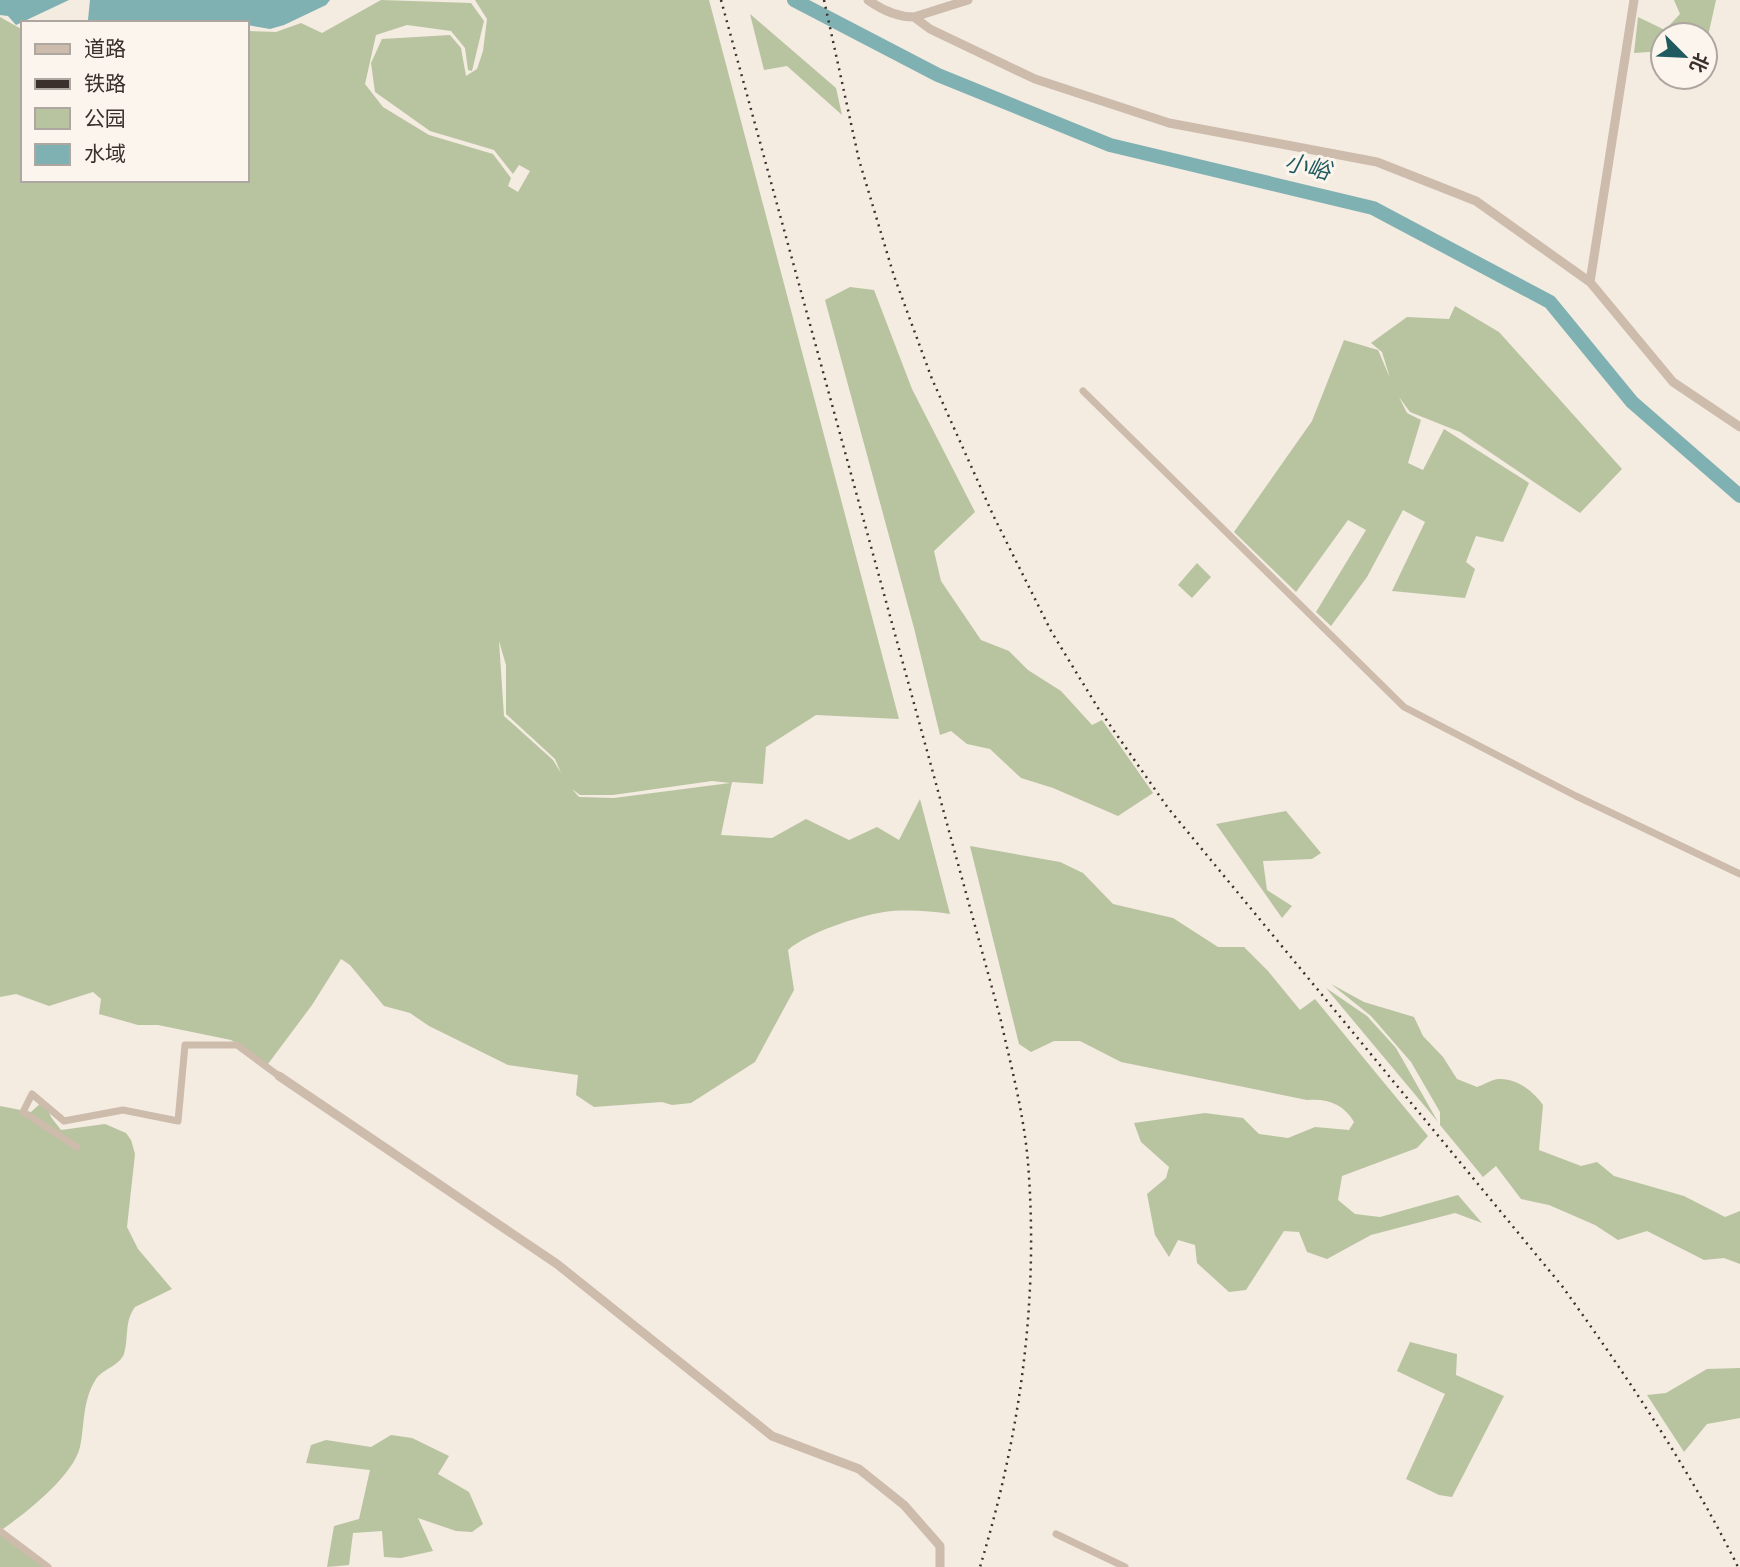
<svg xmlns="http://www.w3.org/2000/svg" width="1740" height="1567" viewBox="0 0 1740 1567" font-family="Overpass,'Noto Sans SC',sans-serif">
<rect width="100%" height="100%" fill="#f4ebe1"/>
<!-- green -->
<path fill="#b8c4a0" fill-rule="evenodd" d="M381,0L471,3L484,21L472,71L468,70L465,48L451,31L407,25L376,35L365,84L383,107L429,135L493,154L511,178L508,186L518,192L530,171L519,165L513,174L494,150L430,131L375,92L371,63L382,39L450,35L461,48L466,76L477,69L483,51L487,19L475,0H709L899,719L816,715L766,747L763,784L732,782L721,835L772,838L806,819L849,840L877,827L899,840L920,799L950,914C930,911 905,909 884,912C858,916 807,933 788,950L794,990L755,1062L691,1103L672,1105L662,1102L594,1107L576,1095L578,1075L508,1065L429,1026L410,1013L384,1006L350,965L341,959L312,1005L268,1064L231,1040L158,1025H138L99,1014L101,999L93,992L49,1006L16,994L0,997V17L23,30V180H247V31L276,32L301,23L322,33ZM499,641L506,665V714L555,759L561,773L553,760L504,716ZM712,781L730,783L614,798L579,797L572,789L580,795H613Z
M1674,0H1716L1706,45L1705,35H1663V51L1634,53L1638,17L1665,30L1680,14Z
M750,14L836,88L842,115L787,66L764,70Z
M850,287L874,290L912,389L975,512L934,551L941,581L981,640L1009,651L1028,670L1061,691L1092,725L1102,720L1153,793L1118,816L1053,788L1021,778L990,749L967,744L951,731L940,735L914,628L825,300Z
M1455,306L1499,332L1622,469L1580,513L1460,432L1410,412L1399,397L1407,413L1421,420L1408,463L1423,470L1444,429L1529,483L1503,542L1476,536L1466,562L1475,569L1465,598L1392,591L1425,522L1403,510L1367,577L1331,626L1316,612L1366,530L1348,520L1296,592L1234,532L1312,421L1344,340L1378,350L1390,378L1382,352L1371,343L1407,317L1449,319Z
M1197,563L1211,577L1192,598L1178,585Z
M1286,811L1321,853L1312,859L1263,861L1267,890L1292,906L1282,918L1216,824Z
M970,846L1060,862L1083,873L1113,904L1173,918L1218,947H1244L1268,971L1300,1010L1315,999L1428,1136L1417,1148L1342,1176L1338,1200L1355,1214L1380,1217L1458,1195L1482,1223L1455,1213L1371,1235L1327,1259L1307,1252L1299,1232L1284,1231L1246,1290L1229,1292L1197,1263L1195,1245L1178,1240L1169,1257L1155,1235L1147,1194L1166,1178L1169,1167L1141,1142L1134,1123L1205,1113L1243,1118L1259,1134L1288,1138L1315,1127L1349,1130L1354,1122C1344,1104 1327,1098 1307,1100L1121,1062L1080,1041H1054L1031,1052L1019,1044Z
M1331,984L1364,1002L1414,1017L1423,1036L1443,1057L1457,1079L1477,1087C1484,1085 1492,1079 1499,1079C1517,1078 1534,1092 1543,1105L1539,1150L1581,1166L1597,1162L1614,1176L1684,1196L1725,1217L1740,1211V1264L1724,1258L1704,1260L1647,1231L1618,1240L1595,1225L1549,1205L1521,1199L1496,1166L1483,1177L1440,1125V1112L1411,1062L1371,1016Z
M1326,988L1367,1016L1396,1048L1438,1122Z
M44,1100L51,1117L61,1130L105,1124L126,1133L131,1140L135,1154L127,1227L138,1249L172,1289L135,1307C124,1322 129,1337 124,1354C119,1366 103,1369 96,1379C82,1401 85,1424 80,1447C73,1476 27,1512 3,1529L0,1528V1106L31,1112Z
M1410,1342L1457,1354L1456,1375L1504,1396L1452,1497L1439,1495L1406,1479L1445,1394L1397,1371Z
M1740,1368V1418L1707,1424L1684,1452L1647,1395L1666,1393L1707,1369Z
M391,1435L412,1438L449,1456L438,1474L469,1492L483,1524L472,1532L456,1531L418,1518L433,1551L401,1558L384,1557L382,1531L353,1533L349,1565L327,1567L334,1526L359,1519L370,1470L306,1463L311,1445L326,1440L371,1447Z
M0,1533L44,1567H0Z"/>
<!-- water -->
<path fill="#7fb0b2" d="M0,0H69L16,25L8,16L0,15Z
M90,0H330L326,5L284,25L270,29L247,25V23H90L88,20Z"/>
<g fill="none" stroke-linecap="round" stroke-linejoin="round">
<!-- river -->
<path stroke="#7fb0b2" stroke-width="14" d="M794,0L938,75L1110,145L1373,208L1550,302L1632,402L1740,496"/>
<!-- minor -->
<path stroke="#cdbbac" stroke-width="7" d="M1083,391L1404,707L1576,796L1740,874
M77,1147L23,1112L32,1094L64,1121L123,1110L178,1121L185,1045H237L279,1076
M0,1531L48,1567
M1056,1534L1125,1567"/>
<!-- tertiary -->
<path stroke="#cdbbac" stroke-width="9" d="M868,0C882,10 897,17 914,17L930,29L1035,79L1169,123L1377,162L1476,201L1590,282L1673,382L1740,427
M914,17L968,0
M1590,282L1634,0
M279,1076L557,1264L772,1436L859,1469L904,1505L940,1546V1567"/>
<!-- rail -->
<path stroke="#3b302b" stroke-width="2.5" stroke-dasharray="2 5" stroke-linecap="butt" d="M721,0L1000,1017C1011,1066 1024,1114 1028,1163C1039,1301 1020,1435 980,1567
M824,0L859,160L894,276L932,379L993,515L1051,631L1098,708L1168,808L1562,1286C1626,1375 1689,1468 1738,1567"/>
</g>
<g text-anchor="middle" dominant-baseline="central" stroke-width="6" stroke-linejoin="round" paint-order="stroke">
<!-- water labels -->
<g font-size="23" font-style="italic" fill="#1f5a5e" stroke="#fbf5ee">
<text transform="translate(1307 169) rotate(13)">小峪</text>
</g>
</g>
<!-- legend -->
<rect x="21" y="21" width="228" height="161" fill="#fbf5ee" stroke="#aea6a0" stroke-width="2"/>
<rect x="35" y="44" width="35" height="10" fill="#cdbbac" stroke="#aea6a0" stroke-width="2"/>
<text x="84" y="56" font-size="21" fill="#3b302b">道路</text>
<rect x="35" y="79" width="35" height="10" fill="#3b302b" stroke="#aea6a0" stroke-width="2"/>
<text x="84" y="91" font-size="21" fill="#3b302b">铁路</text>
<rect x="35" y="108" width="35" height="21" fill="#b8c4a0" stroke="#aea6a0" stroke-width="2"/>
<text x="84" y="126" font-size="21" fill="#3b302b">公园</text>
<rect x="35" y="144" width="35" height="21" fill="#7fb0b2" stroke="#aea6a0" stroke-width="2"/>
<text x="84" y="161" font-size="21" fill="#3b302b">水域</text>
<!-- north arrow -->
<g transform="translate(1684 56) rotate(114)"><circle r="33" fill="#fbf5ee" stroke="#aea6a0" stroke-width="2"/>
<path d="M0-5L12 26L0 18L-12 26Z" fill="#1f5a5e"/>
<text y="-10" font-size="19" font-weight="bold" text-anchor="middle" fill="#3b302b">北</text>
</g>
</svg>
